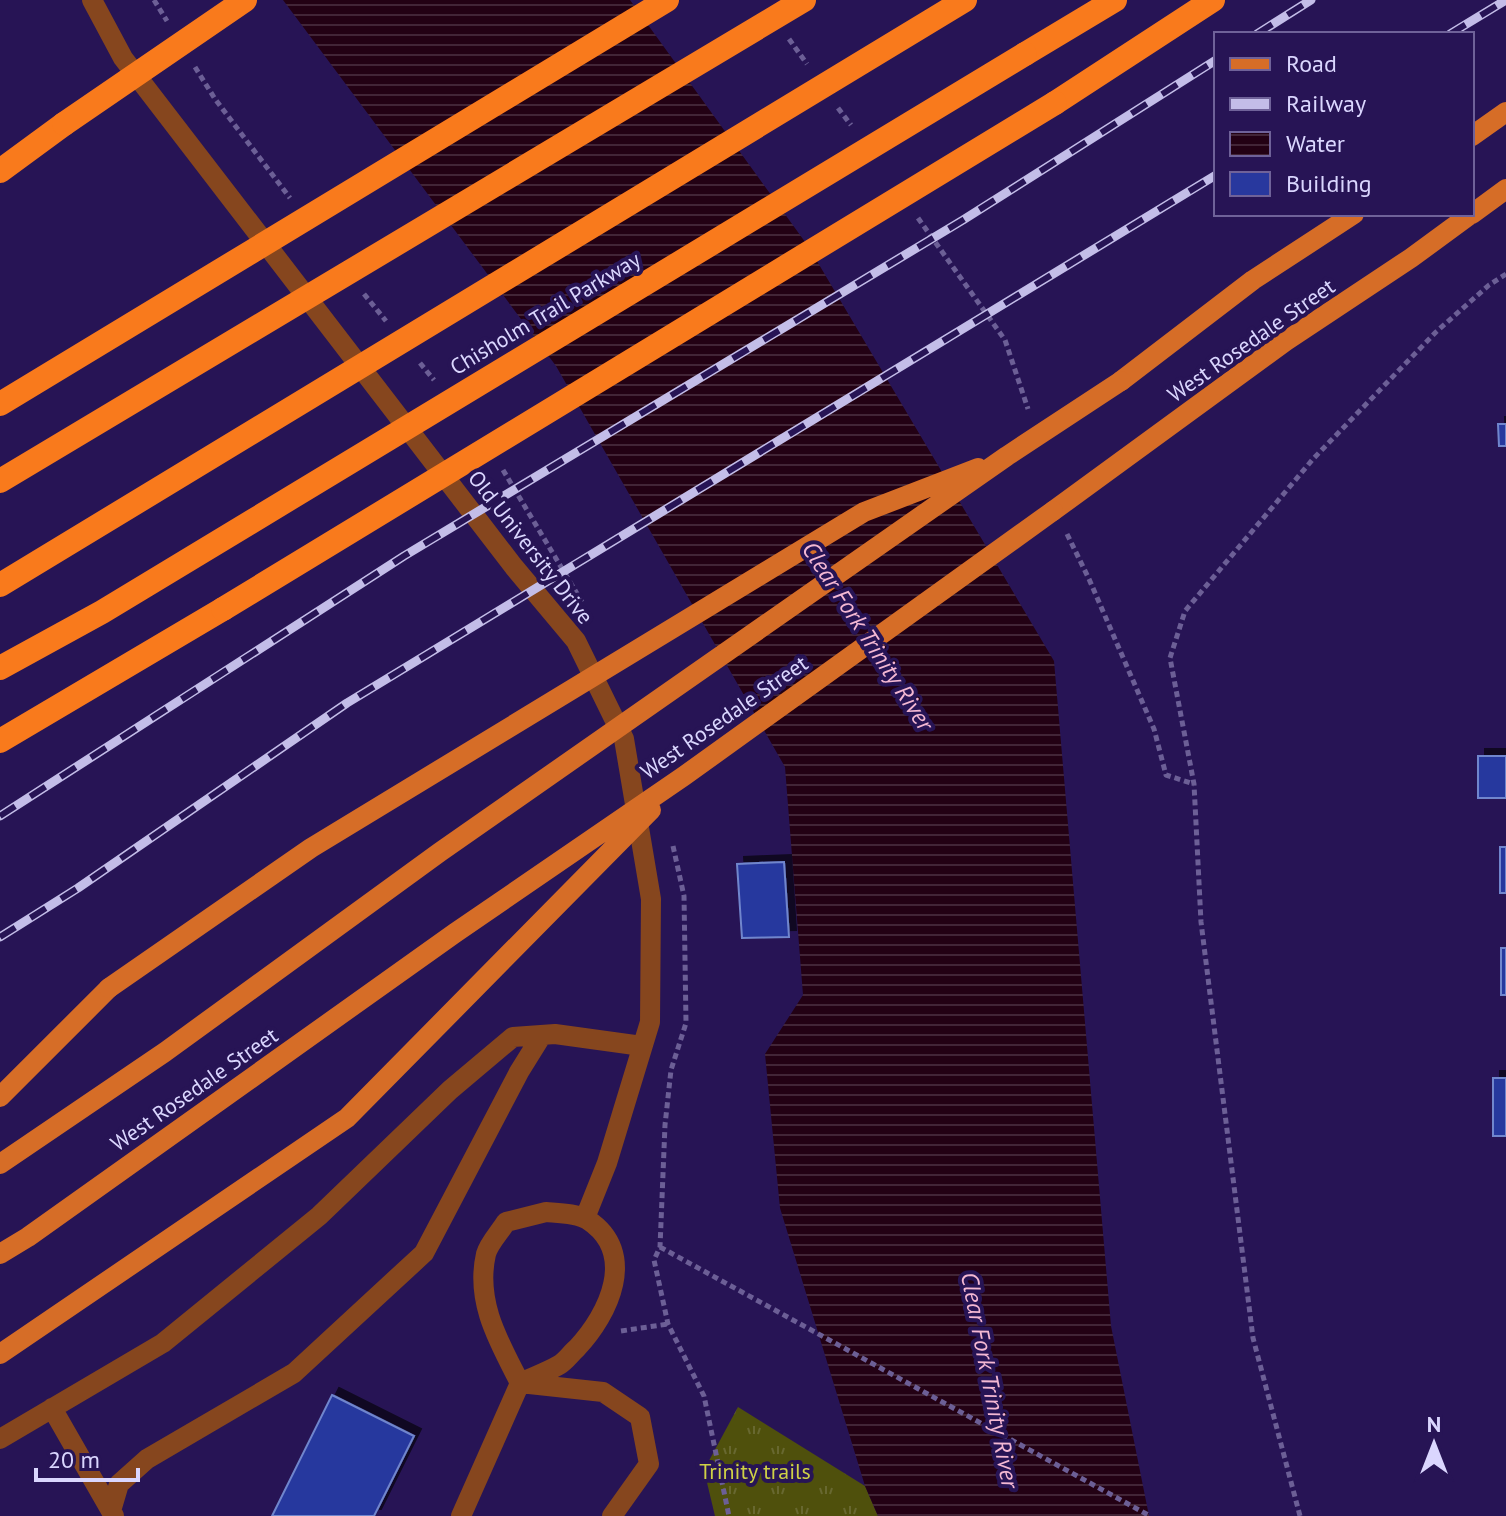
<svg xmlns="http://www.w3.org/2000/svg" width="1506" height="1516" viewBox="0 0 1506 1516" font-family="'PT Sans',sans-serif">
<defs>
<pattern id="grass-tufts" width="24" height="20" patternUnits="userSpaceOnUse" patternTransform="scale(2)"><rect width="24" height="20" fill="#4f500c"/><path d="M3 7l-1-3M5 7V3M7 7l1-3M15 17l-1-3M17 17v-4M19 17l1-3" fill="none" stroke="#686830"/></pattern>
<pattern id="water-rules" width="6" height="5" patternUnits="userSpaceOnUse" patternTransform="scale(2)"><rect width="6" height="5" fill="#230114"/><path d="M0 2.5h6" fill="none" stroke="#422537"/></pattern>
<filter id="shadow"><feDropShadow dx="7" dy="-7" stdDeviation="0" flood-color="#0009"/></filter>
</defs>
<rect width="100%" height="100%" fill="#271455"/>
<!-- grass -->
<path fill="url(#grass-tufts)" d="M738,1407L865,1486L878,1516H715L704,1470Z"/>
<!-- water -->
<path fill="url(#water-rules)" d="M283,0H630L808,246L1054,661L1111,1326L1149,1516H878L865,1486L780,1208L765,1054L803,995L785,767L556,366Z"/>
<!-- building -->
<path fill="#28389e" stroke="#7086cd" stroke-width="2" filter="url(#shadow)" d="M1498,424H1506V446H1499Z
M1478,756H1506V798H1478Z
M1500,847H1506V893H1500Z
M784,862L789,937L742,938L737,864Z
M1501,948H1506V995H1501Z
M1493,1078H1506V1136H1493Z
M332,1395L414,1436L374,1516H272Z"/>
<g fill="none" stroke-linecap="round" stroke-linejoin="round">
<!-- path -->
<path stroke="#6c5f96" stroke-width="5" stroke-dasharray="6 4" stroke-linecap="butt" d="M154,0L167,21
M789,39L807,64
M195,67L215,99L290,198
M838,108L851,125
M918,218L1005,340L1028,409
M364,294L386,321
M420,363L434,380
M503,470L582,602
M1067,534L1089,579L1154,729L1166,775L1194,784
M673,846L684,896L686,1023L671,1070L665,1125L660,1247L654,1260L668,1324L704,1396L729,1516
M660,1247L1150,1516
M621,1331L668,1324
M1300,1516L1253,1338L1201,922L1194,784L1170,658L1185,611L1313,459L1436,332L1489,285L1506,274"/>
<!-- minor -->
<path stroke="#86461e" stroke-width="20" d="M92,0L123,58L514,567L576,641L624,739L651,899L650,1022L607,1163L585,1218
M546,1212C558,1213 577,1213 588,1220C638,1253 609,1314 577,1348C571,1353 566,1361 559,1365C547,1372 533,1377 520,1383C499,1342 475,1302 486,1254C489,1243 500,1232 506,1222Z
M52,1408L111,1511
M0,1439L163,1343L319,1216L450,1090L513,1037L555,1034L642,1046
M114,1516L111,1511L119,1484L147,1459L294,1373L424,1253L519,1072L542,1035
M461,1516L520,1383L603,1392L640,1417L649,1464L612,1516"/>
<!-- major -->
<path stroke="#d66d27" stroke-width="20" d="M1472,136L1506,112
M1472,214L1506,189
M1121,381L1253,280L1354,214
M1053,511L1286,341L1411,258L1471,214
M0,1097L109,988"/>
<!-- highway -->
<path stroke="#f97a1c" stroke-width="24" d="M1025,54L1115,0
M1055,103L1213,0
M0,171L64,124
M0,741L223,609"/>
<defs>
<path id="rail" d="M1257,34L1311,0
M1450,34L1506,0
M0,816L404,556L963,220L1216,60
M0,937L78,888L347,703L1216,175"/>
</defs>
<!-- rail casing -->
<use href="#rail" stroke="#c3bde8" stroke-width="9"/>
<!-- rail -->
<use href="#rail" stroke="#271455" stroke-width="6" stroke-dasharray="18" stroke-linecap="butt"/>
<!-- major-bridge -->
<path stroke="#d66d27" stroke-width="20" d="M109,988L311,848L864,512L978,468
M0,1164L165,1052L440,852L1007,456L1121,381
M0,1254L28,1237L455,933L684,776L1053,511
M0,1354L347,1118L651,810"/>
<!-- highway-bridge -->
<path stroke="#f97a1c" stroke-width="24" d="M64,124L245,0
M0,404L667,0
M0,481L804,0
M0,585L965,0
M223,609L1055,103
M0,668L102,612L1025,54"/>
</g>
<g text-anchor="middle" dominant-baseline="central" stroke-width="8" stroke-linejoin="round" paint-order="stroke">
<!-- street labels -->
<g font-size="22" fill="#dad6fe" stroke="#271455">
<text transform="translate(545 313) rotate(-31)">Chisholm Trail Parkway</text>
<text transform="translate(1251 340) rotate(-35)">West Rosedale Street</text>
<text transform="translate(531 547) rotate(52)">Old University Drive</text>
<text transform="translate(724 717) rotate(-35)">West Rosedale Street</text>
<text transform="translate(194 1089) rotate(-35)">West Rosedale Street</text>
</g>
<!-- park labels -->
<g font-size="22" fill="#cfd146" stroke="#271455">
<text x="755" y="1471">Trinity trails</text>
</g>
<!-- water labels -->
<g font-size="24" font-style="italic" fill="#f4b8d3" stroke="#271455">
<text transform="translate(868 636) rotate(57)">Clear Fork Trinity River</text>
<text transform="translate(990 1380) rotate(79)">Clear Fork Trinity River</text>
</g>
</g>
<!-- legend -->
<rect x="1214" y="32" width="260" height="184" fill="#271455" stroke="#6f6299" stroke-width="2"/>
<rect x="1230" y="58" width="40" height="12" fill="#d66d27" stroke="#6f6299" stroke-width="2"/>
<text x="1286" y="72" font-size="24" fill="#dad6fe">Road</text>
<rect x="1230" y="98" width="40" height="12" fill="#c3bde8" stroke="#6f6299" stroke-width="2"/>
<text x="1286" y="112" font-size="24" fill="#dad6fe">Railway</text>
<rect x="1230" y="132" width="40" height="24" fill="url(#water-rules)" stroke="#6f6299" stroke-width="2"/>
<text x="1286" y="152" font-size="24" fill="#dad6fe">Water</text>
<rect x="1230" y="172" width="40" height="24" fill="#28389e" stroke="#6f6299" stroke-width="2"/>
<text x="1286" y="192" font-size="24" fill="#dad6fe">Building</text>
<!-- north arrow -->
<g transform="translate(1434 1444)" stroke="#271455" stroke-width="6" paint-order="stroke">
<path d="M0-6L14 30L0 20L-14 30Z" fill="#dad6fe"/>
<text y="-12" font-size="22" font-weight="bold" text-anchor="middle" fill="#dad6fe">N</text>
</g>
<!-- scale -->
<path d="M36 1468v12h102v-12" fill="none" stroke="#dad6fe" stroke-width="4"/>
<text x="48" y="1468" font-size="24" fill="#dad6fe" stroke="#271455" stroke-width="6" paint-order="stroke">20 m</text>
</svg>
